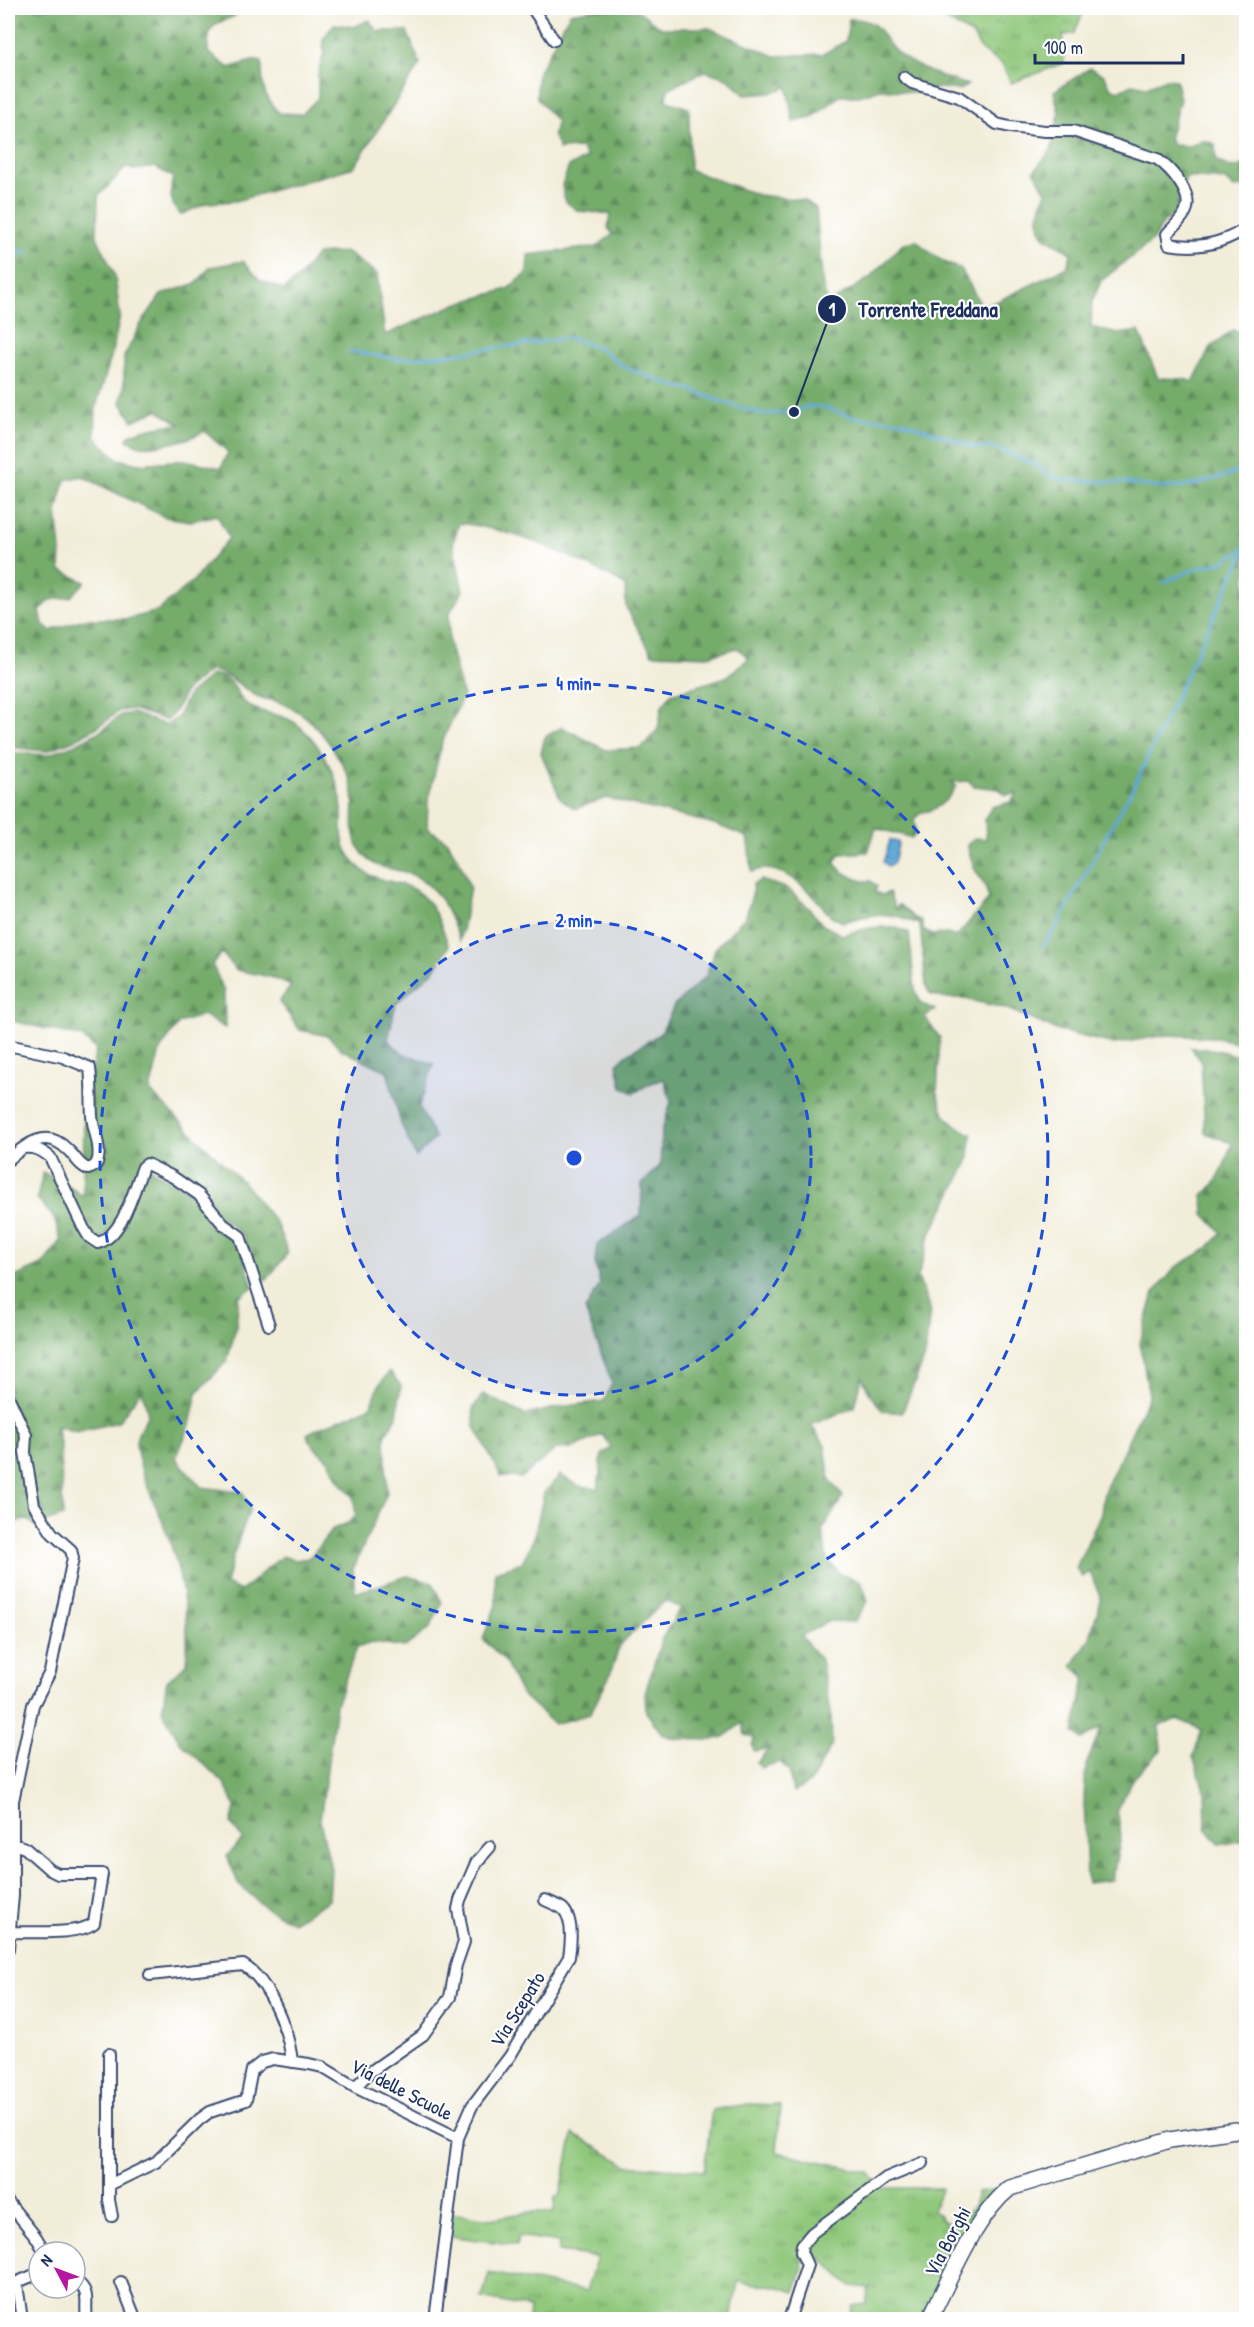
<svg xmlns="http://www.w3.org/2000/svg" width="1254" height="2327" viewBox="0 0 1254 2327" font-family="'Patrick Hand',sans-serif">
<defs>
<pattern id="grass-tufts" width="24" height="20" patternUnits="userSpaceOnUse" patternTransform="scale(1.5)"><rect width="24" height="20" fill="#90c87b"/><path d="M3 7l-1-3M5 7V3M7 7l1-3M15 17l-1-3M17 17v-4M19 17l1-3" fill="none" stroke="#75a368"/></pattern>
<pattern id="forest-firs" width="22" height="20" patternUnits="userSpaceOnUse" patternTransform="scale(1.5)"><rect width="22" height="20" fill="#74ac6b"/><path d="M5 1l3.5 6h-7zM16 11l3.5 6h-7z" fill="#5e8c5b"/></pattern>
<pattern id="water-ripples" width="26" height="14" patternUnits="userSpaceOnUse" patternTransform="scale(1.5)"><rect width="26" height="14" fill="#5fa9d7"/><path d="M2 4q2-2 4 0t4 0M15 11q2-2 4 0t4 0" fill="none" stroke="#4e8ab2"/></pattern>
</defs>
<rect width="100%" height="100%" fill="#fff"/>
<filter id="ink" filterUnits="userSpaceOnUse"><feTurbulence type="fractalNoise" baseFrequency=".0167" numOctaves="2"/><feDisplacementMap in="SourceGraphic" scale="12" xChannelSelector="R" yChannelSelector="G"/><feConvolveMatrix kernelMatrix="1 2 1 2 8 2 1 2 1" color-interpolation-filters="sRGB"/></filter>
<filter id="wash" filterUnits="userSpaceOnUse"><feTurbulence type="fractalNoise" baseFrequency=".008" numOctaves="4" result="noise"/><feDisplacementMap in="SourceGraphic" scale="24" xChannelSelector="R" yChannelSelector="G"/><feGaussianBlur stdDeviation="1.35" result="paint"/><feColorMatrix in="noise" values="0 0 0 0 0 0 0 0 0 0 0 0 0 0 0 0 0 1.4 0 .05"/><feComposite in="paint" operator="in"/></filter>
<g filter="url(#wash)">
<rect width="100%" height="100%" fill="#f2edd9"/>
<!-- grass -->
<path fill="url(#grass-tufts)" stroke="#567c6c" stroke-width="1.5" d="M923,8H1083L1084,10L1074,34L1063,35L1064,63L1011,83L1002,64L982,51L972,34Z
M748,2104L780,2105L777,2152L868,2172L882,2188H942L933,2210L944,2222L956,2223L974,2206L977,2193L995,2190C980,2205 965,2215 967,2237L924,2319H851L853,2306L866,2304L869,2288L851,2286L820,2258L801,2261L803,2267L795,2292L776,2286L738,2282L731,2319H529L530,2308L482,2298L489,2273L586,2291L597,2257L558,2252L559,2242L518,2236L517,2245L449,2236L452,2213L490,2219L529,2212H554L555,2196H560L573,2134L627,2165L704,2171L712,2110Z"/>
<!-- forest -->
<path fill="url(#forest-firs)" stroke="#486e64" stroke-width="1.5" fill-rule="evenodd" d="M8,8H234L235,16C210,26 208,26 208,52L229,68L252,61H262C262,85 262,95 279,113L302,114L318,98V75L324,52L323,39L334,24L354,27L369,20L377,31H407L420,64L354,167L236,201L207,203L180,215C170,203 169,193 173,177L155,167L134,170L126,167L98,197L97,237L115,276L120,316L112,354L96,407L95,437L118,459L138,464L185,460L221,468L228,452L204,431C190,440 157,448 141,446C137,446 131,442 127,440L129,435C146,428 161,425 180,424L157,410L133,421L121,403L124,387V357L141,324L161,295L197,283L210,267L243,261L260,280L284,290L300,276L317,254L346,252L377,274L385,335L456,304L508,289L527,273L528,255L596,247L613,234L608,228L610,214L578,211L565,201L562,185L569,166L587,158L581,148L559,149L553,134L557,122L537,98V75L570,13L602,8L639,11L661,28H709L775,56L823,54L846,41L849,19C885,18 879,40 900,55C921,70 944,78 968,85L959,90L939,88L920,93L881,89L859,96H840L812,118L793,122L787,87L770,93L745,95L727,78L705,71L668,89L667,101L689,108L690,170L758,195L803,200L816,208L823,289L829,304L871,277L902,245L916,240C930,253 942,263 961,269L981,305L996,302L1067,267L1071,254C1064,247 1060,246 1051,241C1032,232 1039,207 1046,192L1034,171L1051,150L1059,114L1054,91L1090,68L1104,75L1111,88L1118,91L1133,84L1146,87L1166,79L1176,80L1180,99L1169,139L1173,145L1190,146L1202,140L1215,144L1216,161L1232,168L1246,164V186L1234,188L1225,180L1187,177L1178,194L1180,210L1164,222L1152,241L1101,281L1092,302L1091,327L1118,334L1139,331L1158,378L1184,379L1193,382L1210,348L1233,330L1246,334V423L1241,429L1242,449L1246,455V1044L1212,1037L1166,1035L1114,1044L1059,1031L1005,1008L960,998H944L930,994L926,986L920,925C890,910 875,913 843,922C839,920 834,918 830,915C826,912 822,905 818,901C803,884 775,861 752,872L747,837L714,824L606,798L575,809L560,798L541,753L545,737L562,727L606,750L641,748L658,729L662,706L671,694L726,677L749,658L737,648L708,656L652,654L626,607L625,585C576,557 516,530 459,523L453,543L463,591L449,614V642L463,696L442,742L428,801L427,828L446,840L459,860L470,887L460,941C450,916 440,887 413,875C393,866 376,873 361,851C348,835 356,812 353,793C350,769 319,723 297,711C290,707 281,702 272,700C268,699 263,699 259,697C241,689 235,676 212,670C203,676 192,683 185,692C178,703 177,713 166,720L132,709L119,711L99,726L74,740L46,751L8,747ZM82,476L165,517L191,521L217,515L229,538L194,580L158,611L128,619H84L50,631L43,624L40,611L50,600L71,597L85,582L60,570L61,550L57,512L65,480ZM969,781L974,786L999,789L1006,795L1017,793L1011,802L992,807L985,818L986,839L974,838L967,845L974,868L985,886L989,899L956,937L948,934L932,935L923,930L922,921L913,917L899,904L895,909L889,892L882,895L875,892L877,886L871,881C861,884 839,871 834,862L840,854L868,852L876,828L912,838L916,834L914,819L922,812C938,811 948,800 956,786L952,782Z
M213,674C216,675 223,676 226,678C237,686 239,702 253,708C266,714 280,714 292,721C319,738 341,780 342,810C343,827 339,843 351,858C368,881 383,878 406,886C432,895 441,924 449,947L434,971L396,1003L388,1040L402,1053L434,1064L419,1107L435,1138L416,1157L401,1124L387,1071L342,1050L328,1036L300,1030L279,1002L291,986L271,977L236,970L222,953L212,964L224,991L225,1028L203,1015L179,1023L160,1050L150,1091L207,1148L244,1183L276,1223L288,1253L269,1277L259,1284L243,1235L151,1161L112,1231L99,1240L91,1235L65,1184L83,1196L84,1103L96,1050L82,1037L8,1020V752L47,755L76,744L102,730L121,715L132,713L166,725L178,717L189,694Z
M761,880L788,889L808,907L823,925L842,935C865,929 886,921 909,933L915,990L921,1003L935,1010L925,1017L940,1038L937,1093L944,1114L955,1125L972,1135L968,1162L930,1235L918,1277L930,1310L925,1357L902,1413L883,1411L869,1393L862,1377L855,1407L811,1425L825,1445L830,1481L843,1496L823,1529L826,1557L840,1574L861,1581L868,1601L854,1622L829,1621L801,1636L821,1660L831,1718L832,1744L811,1782L793,1792L789,1771L780,1762L761,1768L757,1763L768,1749L754,1751L752,1744L755,1739L745,1735L742,1723L724,1737L712,1740L677,1739L662,1734L646,1712L645,1693L662,1638L681,1608L665,1601L620,1645L609,1677L590,1714L554,1724L521,1694L504,1660L483,1639L496,1605L495,1572L522,1562L534,1538L544,1493L560,1475L578,1486L598,1488L602,1455L611,1448L603,1434L571,1449H556L521,1478L501,1476L475,1427L473,1409L483,1394L525,1415L560,1407L604,1401L612,1383L585,1310L600,1284L595,1262L597,1244L641,1216L642,1184L660,1166L662,1130L671,1102L664,1079L651,1083L634,1093L622,1087L617,1064L626,1055L661,1033L674,1006L706,976L715,949L746,916L753,891V884Z
M1191,1048L1211,1049L1246,1057V1840L1219,1844L1206,1828L1205,1792L1193,1757L1202,1730L1178,1719L1159,1725L1161,1750L1134,1778L1117,1809L1121,1836L1112,1880L1087,1883L1084,1798L1086,1765L1102,1727L1082,1739L1074,1733L1085,1677L1072,1666L1089,1640L1101,1599L1090,1572L1082,1577L1076,1568L1101,1513L1104,1492L1149,1395L1140,1343L1154,1293L1176,1267L1207,1249L1222,1233L1204,1214L1203,1196C1223,1177 1223,1167 1232,1143L1205,1133L1201,1061Z
M148,1167L197,1198L238,1238L253,1287L239,1297L236,1327L227,1361L197,1393L190,1425L176,1458L201,1487L242,1492L250,1508L233,1556L226,1584L241,1591L282,1556L295,1560L309,1558L333,1529L348,1523L356,1515L353,1496L337,1478L330,1462L313,1446L307,1434C328,1422 350,1417 371,1406L379,1385L390,1371L401,1386L397,1416L385,1436L387,1493L353,1569L355,1593L407,1576L433,1583L442,1603L430,1628L405,1647L372,1642L357,1647L336,1705L320,1820L331,1869L329,1900L293,1922L265,1908L238,1883L227,1856L243,1839L231,1824L235,1807L224,1783L180,1742L162,1710L167,1681L187,1664C189,1616 181,1568 163,1523C152,1497 139,1472 136,1444C135,1435 144,1423 148,1414L142,1390L118,1422L76,1432L56,1426L60,1443L63,1516L35,1526L28,1520L8,1522V1280L42,1265L61,1241L54,1218L37,1198L43,1172L56,1180L80,1229L108,1243Z"/>
<!-- water -->
<path fill="url(#water-ripples)" stroke="#3d6c9a" stroke-width="1.5" d="M890,840L898,842V845L894,863L888,866L883,862Z"/>
<g fill="none" stroke-linecap="round" stroke-linejoin="round">
<!-- stream -->
<path stroke="#5fa9d7" stroke-width="3" d="M8,247L28,253
M349,351L396,359L452,354L570,338L600,348L624,367L674,386L689,389L719,401L762,414L794,412L808,406L823,407L853,417L902,421L977,448L993,447L1031,463L1046,473L1063,480L1127,483L1161,488L1194,485L1235,473L1246,466
M1164,582L1198,568L1222,562L1245,548
M1042,947L1057,926L1136,782L1246,548"/>
</g>
</g>
<g filter="url(#ink)">
<g fill="none" stroke-linecap="round" stroke-linejoin="round">
<defs>
<path id="minor" d="M532,8L554,40
M904,77L912,83L959,97L997,124L1010,127L1045,131H1073L1157,159C1170,168 1194,194 1186,211C1182,220 1173,227 1167,234L1169,244C1197,249 1223,244 1246,228
M8,1045L63,1057L90,1068C92,1085 91,1100 92,1116C93,1130 101,1145 98,1159C97,1165 94,1167 88,1169C78,1165 76,1157 68,1150C46,1127 27,1144 8,1160
M23,1148C35,1147 41,1150 50,1157L83,1227L89,1237L98,1243C123,1236 134,1189 143,1167L147,1164L173,1177L199,1195L223,1224L240,1236L269,1325
M8,1396L26,1435L25,1452L34,1505L52,1533L71,1550L73,1558L50,1672L33,1705L13,1801V1896L8,1949
M9,1935L15,1932C36,1932 78,1935 94,1923L102,1874H58L50,1870L25,1848L11,1843
M150,1975L243,1965C270,1981 289,2032 292,2062
M109,2054V2200L112,2216
M355,2087L370,2072L423,2035L450,1997L456,1965L464,1942L458,1909L460,1900L476,1863L490,1847
M458,2138L472,2106L510,2056L569,1957C571,1944 574,1920 563,1909C558,1905 551,1903 545,1900
M109,2185L156,2162L200,2119L210,2112L246,2100L252,2070L262,2062L273,2059L309,2064L322,2067L355,2087L458,2138L435,2320
M8,2202L36,2237L45,2252
M75,2280C92,2293 84,2301 87,2320
M121,2282L136,2320
M17,2284L22,2320
M8,2286L39,2273
M789,2320L807,2265L801,2252L802,2245L812,2233L886,2178L923,2163"/>
<path id="secondary" d="M929,2320C951,2278 974,2217 1010,2188L1170,2140L1235,2130L1246,2133"/>
</defs>
<!-- minor casing -->
<use href="#minor" stroke="#3b4c70" stroke-width="14"/>
<!-- secondary casing -->
<use href="#secondary" stroke="#3b4c70" stroke-width="18"/>
<!-- minor -->
<use href="#minor" stroke="#fff" stroke-width="10"/>
<!-- secondary -->
<use href="#secondary" stroke="#fff" stroke-width="15"/>
</g>
</g>
<!-- distance rings -->
<circle cx="574" cy="1158" r="237" fill="#1d4ed8" fill-opacity=".12"/>
<g fill="none" stroke="#1d4ed8" stroke-width="3" stroke-dasharray="10 8">
<circle cx="574" cy="1158" r="237"/>
<circle cx="574" cy="1158" r="474"/>
</g>
<g text-anchor="middle" dominant-baseline="central" stroke-width="4.5" stroke-linejoin="round" paint-order="stroke">
<!-- street labels -->
<g font-size="20" fill="#1b2f5e" stroke="#fff">
<text transform="translate(517 2009) rotate(-58)">Via Scepato</text>
<text transform="translate(402 2089) rotate(27)">Via delle Scuole</text>
<text transform="translate(947 2241) rotate(-62)">Via Borghi</text>
</g>
</g>
<circle cx="574" cy="1158" r="9" fill="#1d4ed8" stroke="#fff" stroke-width="3"/>
<g font-size="18" text-anchor="middle" font-weight="bold" fill="#1d4ed8" stroke="#fff" stroke-width="4.5" stroke-linejoin="round" paint-order="stroke">
<text x="574" y="690">4 min</text>
<text x="574" y="927">2 min</text>
</g>
<!-- callouts -->
<path fill="none" stroke="#1b2f5e" stroke-width="2" d="M794 412L832 309"/>
<g fill="#1b2f5e" stroke="#fff" stroke-width="2">
<circle cx="794" cy="412" r="6"/>
<circle cx="832" cy="309" r="15"/>
</g>
<g font-size="18" text-anchor="middle" font-weight="bold" fill="#fff">
<text x="832" y="316">1</text>
</g>
<g font-size="21" text-anchor="middle" font-weight="bold" fill="#1b2f5e" stroke="#fff" stroke-width="4.5" stroke-linejoin="round" paint-order="stroke">
<text x="928" y="317">Torrente Freddana</text>
</g>
<!-- margin -->
<rect width="1254" height="2327" fill="none" stroke="#fff" stroke-width="30"/>
<!-- north arrow -->
<g transform="translate(57 2270) rotate(311)"><circle r="28" fill="#ffffff" stroke="#a4acbf" stroke-width="1.5"/>
<path d="M0-4.5L10 22L0 15L-10 22Z" fill="#b5179e"/>
<text y="-9" font-size="16" font-weight="bold" text-anchor="middle" fill="#1b2f5e">N</text>
</g>
<!-- scale -->
<path d="M1035 54v9h148v-9" fill="none" stroke="#1b2f5e" stroke-width="3"/>
<text x="1044" y="54" font-size="18" fill="#1b2f5e" stroke="#ffffff" stroke-width="4.5" paint-order="stroke">100 m</text>
</svg>
